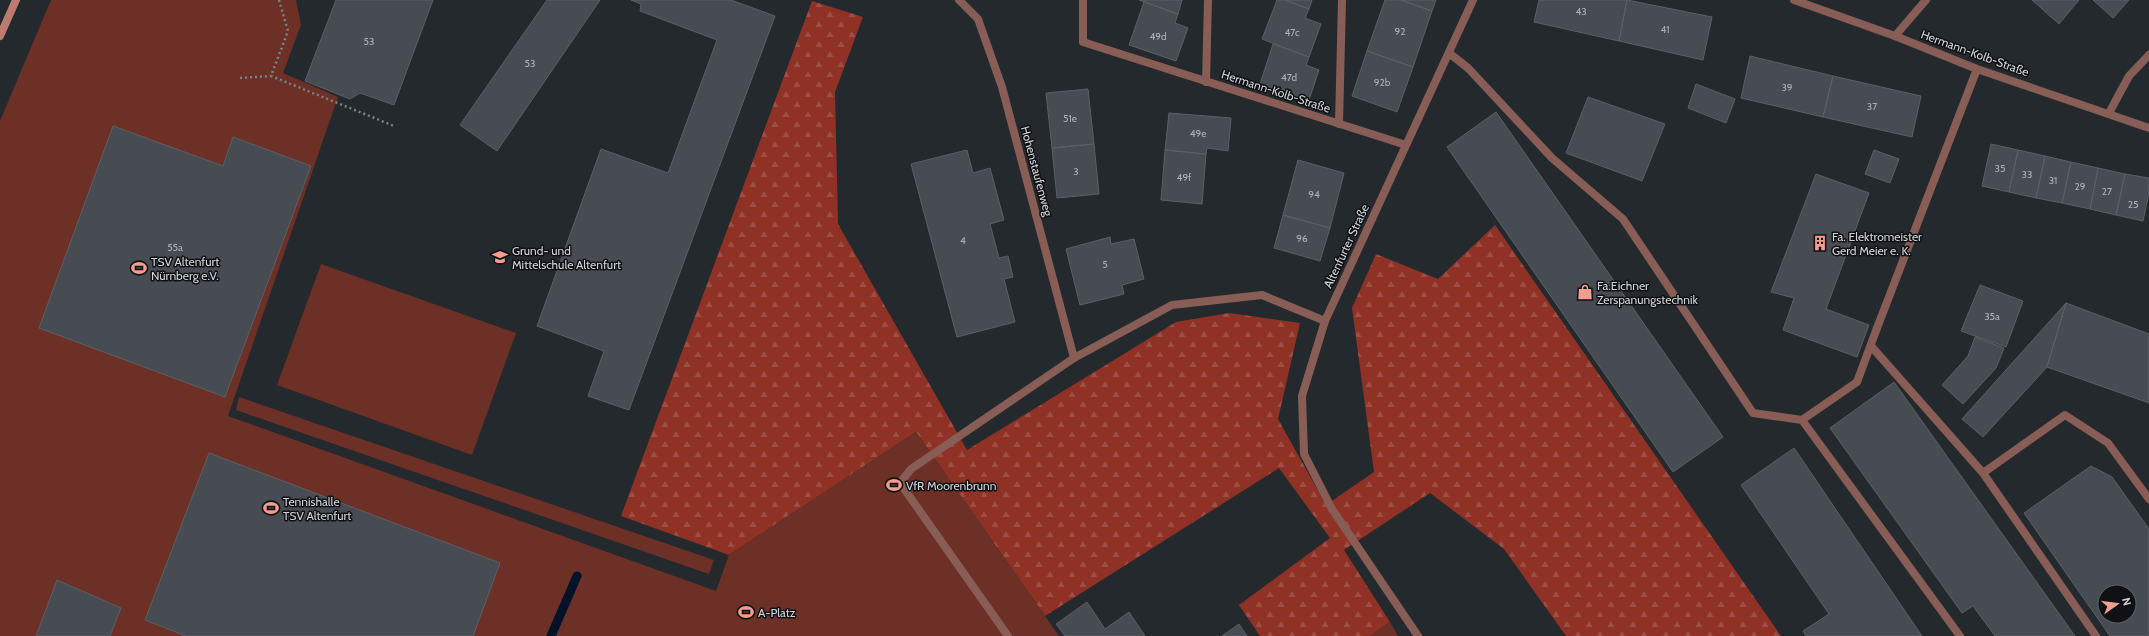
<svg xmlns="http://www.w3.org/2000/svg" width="2149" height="636" viewBox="0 0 2149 636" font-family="Cabin,sans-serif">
<defs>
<pattern id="forest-firs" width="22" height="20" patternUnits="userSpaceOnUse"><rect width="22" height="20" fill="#8f3125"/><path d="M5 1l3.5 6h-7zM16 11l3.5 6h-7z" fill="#9e4e44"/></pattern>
</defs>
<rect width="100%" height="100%" fill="#24292e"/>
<!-- forest -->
<path fill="url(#forest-firs)" d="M812,1L863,17L835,92L838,224L967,450L1176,322L1229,313L1300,323L1278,419L1326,505L1374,472L1352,308L1376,254L1438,279L1495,225L1781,636H1566L1504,549L1430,493L1344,550L1390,622L1370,636H1260L1239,605L1330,538L1279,468L1045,616L916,432L729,555L621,516Z"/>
<!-- garden -->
<path fill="#6c3027" d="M51,0H296L301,25L283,73L338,97L228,416L716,591L729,555L916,432L1059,636H0V121Z
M321,264L516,333L472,455L277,385Z
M239,397L714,560L709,574L236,410Z
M1390,622L1398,636H1370Z"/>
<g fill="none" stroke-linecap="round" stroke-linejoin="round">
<!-- stream -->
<path stroke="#021329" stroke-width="9" d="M551,636L577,576"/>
</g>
<!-- building -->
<path fill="#474c52" stroke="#5b6066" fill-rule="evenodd" d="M336,0H433L394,105L360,93L350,99L305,81Z
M547,0H600L497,151L460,125Z
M631,0H731L775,16L629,410L588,396L604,351L537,326L601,149L668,173L717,40L640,11L641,4Z
M1139,0H1182L1178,14Z
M1277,0H1285L1309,9L1305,18L1321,24L1309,57L1262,39Z
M1285,0H1312L1309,9Z
M1385,0H1401L1432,11L1413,67L1367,51Z
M1401,0H1436L1432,11Z
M1539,0H1627L1619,41L1534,22Z
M1627,0L1712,17L1703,60L1619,41Z
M2032,0H2079L2059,24Z
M2093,0H2129L2113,18Z
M1144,2L1178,14L1175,23L1188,28L1176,61L1129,45Z
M1273,44L1309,57L1306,65L1319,70L1308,103L1260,84Z
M1367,51L1413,67L1397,112L1352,96Z
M1750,56L1833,76L1823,117L1741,98Z
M1833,76L1921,96L1912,137L1823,117Z
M1696,84L1735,99L1726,123L1688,108Z
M1088,89L1094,144L1052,148L1046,93Z
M1588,97L1665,124L1642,181L1566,153Z
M1496,112L1723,437L1673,472L1447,147Z
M1169,113L1231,118L1228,151L1207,148L1206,154L1165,150Z
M113,126L223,166L233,137L311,166L225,397L39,328Z
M1094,144L1099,194L1057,198L1052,148Z
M1991,144L2018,150L2009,192L1982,186Z
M967,150L973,173L990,168L1004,220L990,224L999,258L1008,256L1013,277L1004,279L1015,322L957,337L911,164Z
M1165,150L1206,154L1202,204L1161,200Z
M1874,150L1899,159L1890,183L1865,174Z
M2018,150L2045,156L2036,198L2009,192Z
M2045,156L2071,162L2062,203L2036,198Z
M1298,160L1344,173L1330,228L1283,215Z
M2071,162L2098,168L2090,209L2062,203Z
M2098,168L2125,174L2116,215L2090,209Z
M1816,174L1869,193L1826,309L1869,325L1857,357L1783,330L1794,298L1771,292Z
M2125,174L2149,178V193L2143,221L2116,215Z
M1283,215L1330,228L1320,261L1274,248Z
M1110,237L1111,244L1134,239L1144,279L1122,285L1124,294L1080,305L1066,249Z
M1980,285L2023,301L2006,347L1961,331Z
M2066,303L2149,334V403L2047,367Z
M2066,303L2047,367L1983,437L1962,419Z
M1975,337L2004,348L1996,368L1963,404L1942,385L1968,356Z
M1894,382L2075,636H1995L1973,606L1962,613L1830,428Z
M1794,448L1922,636H1806L1803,631L1829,614L1741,485Z
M209,453L500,563L473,636H186L145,620Z
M2091,466L2112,477L2149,529V636H2110L2024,513ZM2105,592H2129V616H2105Z
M57,580L121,608L110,636H36Z
M1087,602L1105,629L1129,612L1145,636H1065L1056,624Z
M1239,624L1247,636H1222Z"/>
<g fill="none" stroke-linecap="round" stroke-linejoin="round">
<!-- path -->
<path stroke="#7e8287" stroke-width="2.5" stroke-dasharray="2 3" stroke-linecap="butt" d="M279,0L288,31L271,76L394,126
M240,78L271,76"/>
<!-- service -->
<path stroke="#885d56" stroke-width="8" d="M1895,36L1926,0
M1449,53L1468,68L1552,158L1623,219L1753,413L1802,420
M1877,328L1857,382L1802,420L1960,636
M1871,346L1983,473L2065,415L2108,443L2149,499
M1983,473L2096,636
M1332,509L1418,636
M1008,636L900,483L911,469L1074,358L1172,305L1262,295L1325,321"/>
<!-- minor -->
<path stroke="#885d56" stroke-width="8" d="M959,0L978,19L1002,87L1074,358
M1083,0V42L1406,145
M1794,0L1895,36L1977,69L2149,128
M1206,82L1208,0
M2109,113L2129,76L2149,55
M1339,124L1342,0
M1877,328L1977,69
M1332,509L1304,454L1302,396L1325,321L1473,0"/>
<!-- secondary -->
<path stroke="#be7a6f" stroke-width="8" d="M0,36L16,0"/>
</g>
<!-- icons -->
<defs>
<symbol id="building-bare" viewBox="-9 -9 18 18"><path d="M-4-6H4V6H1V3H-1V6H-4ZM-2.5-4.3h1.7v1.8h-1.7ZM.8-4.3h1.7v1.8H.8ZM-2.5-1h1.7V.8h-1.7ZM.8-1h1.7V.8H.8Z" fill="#f59d8e" stroke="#0f1114" stroke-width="2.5" paint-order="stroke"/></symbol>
<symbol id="school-bare" viewBox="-9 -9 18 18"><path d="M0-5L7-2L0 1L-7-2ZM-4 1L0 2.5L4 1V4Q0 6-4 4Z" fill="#f59d8e" stroke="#0f1114" stroke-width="2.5" paint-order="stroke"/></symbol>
<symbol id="stadium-bare" viewBox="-9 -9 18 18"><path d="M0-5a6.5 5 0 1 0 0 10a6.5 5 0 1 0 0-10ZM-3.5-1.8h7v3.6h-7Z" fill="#f59d8e" stroke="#0f1114" stroke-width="2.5" paint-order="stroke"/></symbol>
<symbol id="shop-bare" viewBox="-9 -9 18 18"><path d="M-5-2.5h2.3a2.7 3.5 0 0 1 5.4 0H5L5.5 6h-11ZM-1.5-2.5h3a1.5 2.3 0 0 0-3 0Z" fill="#f59d8e" stroke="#0f1114" stroke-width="2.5" paint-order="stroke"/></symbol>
</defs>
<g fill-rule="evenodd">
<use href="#building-bare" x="1809" y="232" width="22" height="22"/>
<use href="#school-bare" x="489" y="246" width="22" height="22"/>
<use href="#stadium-bare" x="128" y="257" width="22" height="22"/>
<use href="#shop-bare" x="1574" y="281" width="22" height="22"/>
<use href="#stadium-bare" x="883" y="474" width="22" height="22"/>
<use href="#stadium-bare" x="260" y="497" width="22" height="22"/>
<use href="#stadium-bare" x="735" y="601" width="22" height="22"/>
</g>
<g text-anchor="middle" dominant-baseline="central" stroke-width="3" stroke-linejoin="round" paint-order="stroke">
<!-- number labels -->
<g font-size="10" fill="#aeb2b6">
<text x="1581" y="11">43</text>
<text x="1665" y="29">41</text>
<text x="1400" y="31">92</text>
<text x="1292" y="32">47c</text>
<text x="1158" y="36">49d</text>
<text x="369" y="41">53</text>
<text x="530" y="63">53</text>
<text x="1289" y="77">47d</text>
<text x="1382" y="82">92b</text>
<text x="1787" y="87">39</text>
<text x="1872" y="106">37</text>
<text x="1070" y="118">51e</text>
<text x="1198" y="133">49e</text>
<text x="2000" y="168">35</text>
<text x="1076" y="171">3</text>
<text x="2027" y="174">33</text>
<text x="1184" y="177">49f</text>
<text x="2053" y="180">31</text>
<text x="2080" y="186">29</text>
<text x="2107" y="191">27</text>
<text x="1314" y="194">94</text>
<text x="2133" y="204">25</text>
<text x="1302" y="238">96</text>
<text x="963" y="240">4</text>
<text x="175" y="247">55a</text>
<text x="1105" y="264">5</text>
<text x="1992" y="316">35a</text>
</g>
<!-- street labels -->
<g font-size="12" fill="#d1d4d8" stroke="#0f1114">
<text transform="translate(1975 53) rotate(20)">Hermann-Kolb-Straße</text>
<text transform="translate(1276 91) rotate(18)">Hermann-Kolb-Straße</text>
<text transform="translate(1037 171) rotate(75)">Hohenstaufenweg</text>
<text transform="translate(1346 246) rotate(-65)">Altenfurter Straße</text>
</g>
<!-- poi labels -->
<g font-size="12" fill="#d1d4d8" stroke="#0f1114" text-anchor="start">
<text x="1832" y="236">Fa. Elektromeister<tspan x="1832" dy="14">Gerd Meier e. K.</tspan></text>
<text x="512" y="250">Grund- und<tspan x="512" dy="14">Mittelschule Altenfurt</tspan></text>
<text x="151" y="261">TSV Altenfurt<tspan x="151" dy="14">Nürnberg e.V.</tspan></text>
<text x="1597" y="285">Fa.Eichner<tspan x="1597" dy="14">Zerspanungstechnik</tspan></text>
<text x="906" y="485">VfR Moorenbrunn</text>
<text x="283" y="501">Tennishalle<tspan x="283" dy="14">TSV Altenfurt</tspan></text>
<text x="758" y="612">A-Platz</text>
</g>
</g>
<!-- north arrow -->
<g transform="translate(2117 604) rotate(76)"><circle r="19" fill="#0f1114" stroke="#5d5f62"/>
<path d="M0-3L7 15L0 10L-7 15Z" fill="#f59d8e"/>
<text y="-6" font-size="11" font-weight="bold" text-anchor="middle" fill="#d1d4d8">N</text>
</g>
</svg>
